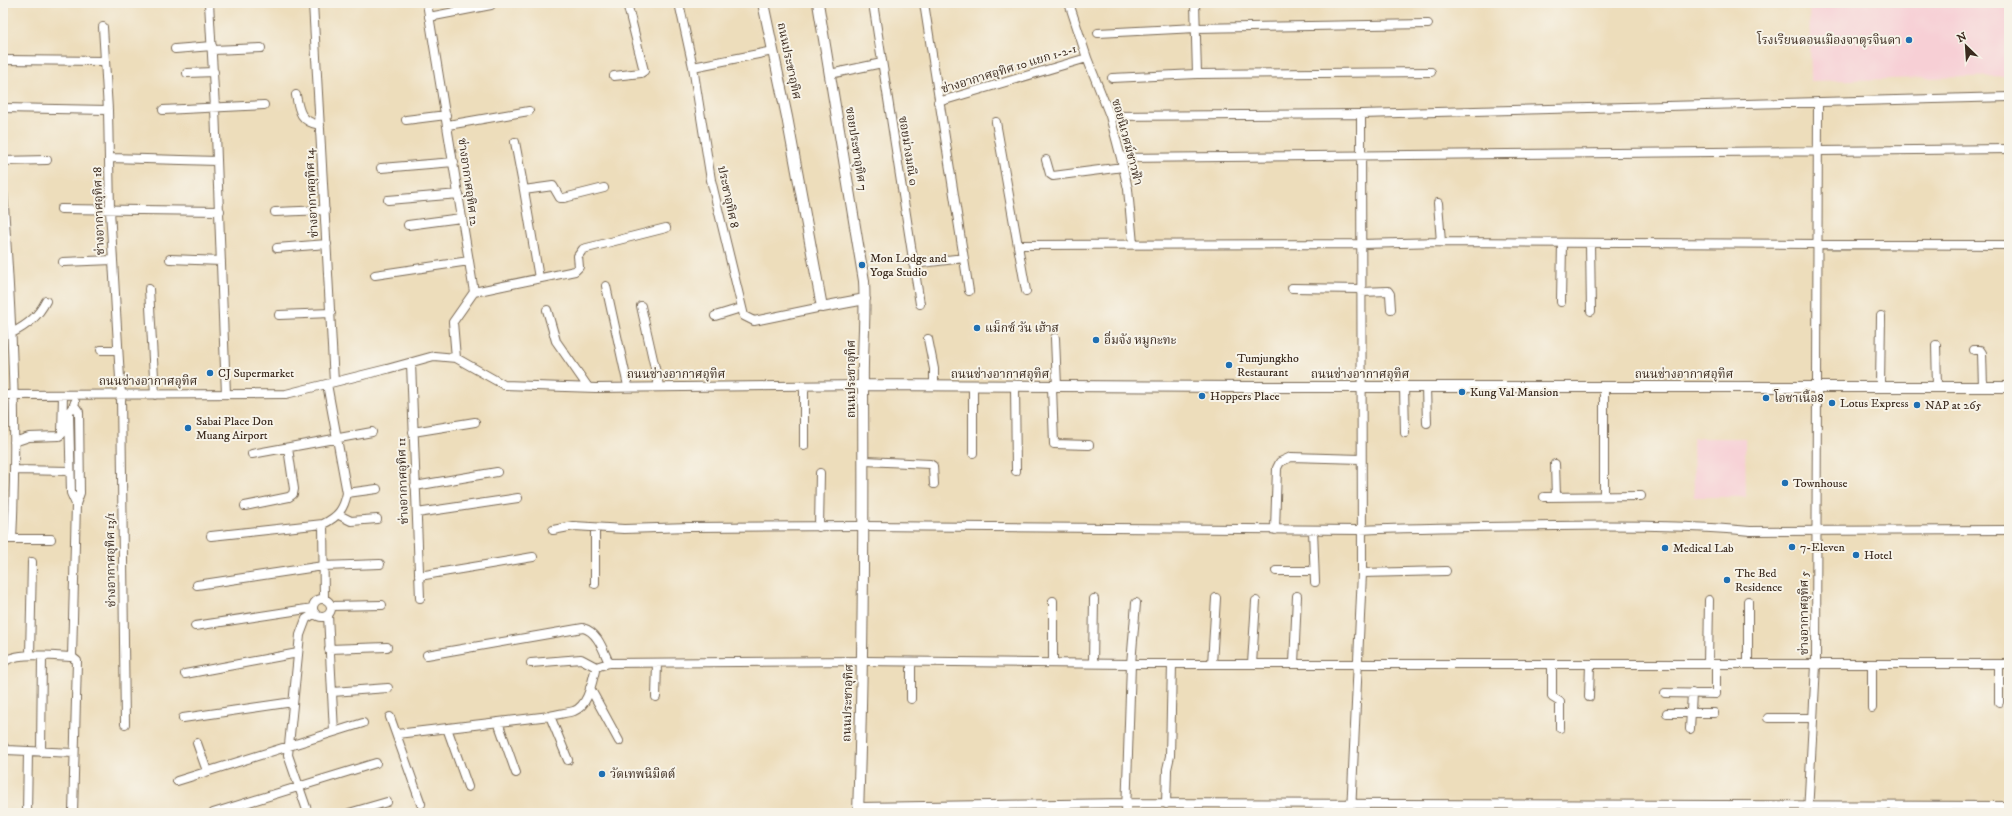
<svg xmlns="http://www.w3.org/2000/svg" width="2012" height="816" viewBox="0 0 2012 816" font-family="'IM FELL DW Pica','Noto Serif Thai',serif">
<rect width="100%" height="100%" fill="#f7f3e8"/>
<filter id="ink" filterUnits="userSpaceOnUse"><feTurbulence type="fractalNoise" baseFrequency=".025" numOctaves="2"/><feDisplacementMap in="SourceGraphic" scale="8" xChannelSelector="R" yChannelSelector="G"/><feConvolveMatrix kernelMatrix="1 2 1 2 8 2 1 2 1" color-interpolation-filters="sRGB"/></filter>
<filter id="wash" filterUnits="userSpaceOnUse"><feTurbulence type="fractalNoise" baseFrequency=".012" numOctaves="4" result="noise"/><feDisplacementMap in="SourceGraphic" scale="16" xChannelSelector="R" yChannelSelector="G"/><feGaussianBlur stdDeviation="0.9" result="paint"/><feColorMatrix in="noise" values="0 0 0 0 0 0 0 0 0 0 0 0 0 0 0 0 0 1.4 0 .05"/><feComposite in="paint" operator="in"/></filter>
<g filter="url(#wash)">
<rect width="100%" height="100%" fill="#edddbb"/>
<!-- built -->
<path fill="#f7cfd5" d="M1809,3H2009V76L1811,81Z
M1693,438H1745L1746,497H1694Z"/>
</g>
<g filter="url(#ink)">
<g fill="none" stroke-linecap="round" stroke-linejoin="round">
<defs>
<path id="minor" d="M209,3L215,108L226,394
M313,3L334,382
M427,3L474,292L453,322L456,358
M679,3L693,67L711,180L744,316L754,321L822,307
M873,3L920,304
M924,3L969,291
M1069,3L1087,58L1110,116L1121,158L1128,189L1133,244
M1195,3L1197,74
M429,17L491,5
M103,27L108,110L110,210L121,395L125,724
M1098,33L1196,28L1428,24
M175,49L212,46
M213,50L261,48
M3,60L105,61
M693,67L773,51
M187,73L214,72
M830,74L882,63
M614,76L641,73L644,71L627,3
M1112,78L1197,74L1431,72
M296,95C299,112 301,122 320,125
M938,102L1087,58
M3,108L108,110
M163,110L264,105
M1110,116L1361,114L2009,97
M406,120L446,115
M996,122L1026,291
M448,125L529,111
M515,142L524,190
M110,158L217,161
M1121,158L2009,149
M1046,160L1050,174L1053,176L1123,167
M3,161L47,160
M381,168L454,162
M3,191C11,307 18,423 12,539H3
M388,200L459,194
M1438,203L1441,242
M61,209L220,211
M275,212L325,210
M408,225L461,218
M1590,243L1591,311
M1018,245L1361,244L1441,242L2009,245
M277,248L327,244
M170,259L221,261
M63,262L113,260
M913,264L964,258
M375,275L469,261
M539,278L524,190L553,186L560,198H564L604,188
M606,286L628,386
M1292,288L1361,289
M149,289L155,395
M474,292L575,271L579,267L578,256L583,249L666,228
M1361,292L1388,291L1390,294L1391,309
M1561,302L1562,243
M641,306L659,386
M547,310L556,341L588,387
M279,315L331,313
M715,316L741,308
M12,333C27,325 38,317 46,301
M1055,338L1057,387
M928,339L934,369V386
M1936,345L1937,387
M101,350H118
M1974,350H1980L1982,353L1983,387
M411,363L420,598
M327,384L347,493L377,489
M1880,386L1881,316
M804,387V446
M973,387V453
M1015,387L1016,471
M1052,387L1054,444L1089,445
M1404,387L1405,433
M1426,387L1427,423
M1604,387V496
M3,395L286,394L387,369L434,356L456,358L504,385L596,388L863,385
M75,402L74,405L69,412L71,493L76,504
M413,432L475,422
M14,442L29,437L59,436L62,434L63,395
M252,454L372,432
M865,461L930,464L933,466L934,484
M1555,464L1556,497
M14,470L70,471
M415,486L497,472
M1544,497L1641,496
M245,506L289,497L293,494L294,489L288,448
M417,513L518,498
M339,515L351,521L377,519
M323,524L324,599
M819,527L820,473
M553,530L574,526L624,529L690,527L862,526L1360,530C1425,527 1490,527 1555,526C1620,525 1685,525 1750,531L2009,530
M1275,530L1277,468L1280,462L1291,457L1361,459
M1313,530L1315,582
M211,536L323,524C338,517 344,509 347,493
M12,539H51
M1276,571H1314
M1362,573L1446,571
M419,576L533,557
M595,584V529
M197,585L323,566L380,564
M313 608a9 9 0 1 1 18 0a9 9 0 1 1-18 0Z
M1053,601V663
M331,606L382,605
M328,615L334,732
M195,626L313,608
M329,649L387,647
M30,655L32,562
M427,655L583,628C598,632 603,650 609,663
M72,657L76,504L80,493L79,412L74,405
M531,663L581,659L596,667L609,663L863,661L1131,664H2009
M911,663V699
M1093,663L1094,599
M3,664C11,650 56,657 72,657L77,661L73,813
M1212,664L1216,598
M1252,664L1256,601
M1294,664L1297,596
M1552,664V697L1560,702V728
M1708,664L1709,600
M1748,664V601
M1872,664V708
M185,674L298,653
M590,688L619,741
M332,692L388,688
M1665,693L1716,694V664
M656,697L657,663
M1589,697L1590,664
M1999,702V664
M1667,713H1714
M550,716L568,760
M390,717L421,804
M183,718L293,702
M1768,718H1813
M498,722L516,773
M447,728L468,787
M1690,729L1692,693
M397,734L550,716C558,714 566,713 574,711C589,705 592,681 596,667
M197,743L207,771
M3,745L6,750L74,753
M41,752L42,656
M177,781L363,723
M1166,804L1167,769L1170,756L1172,664
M859,807L1126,803L2009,806
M27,813L28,752
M213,813L376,763
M308,813L288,755L300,635L306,619L315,613
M349,813L387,802
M1126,813L1131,664L1136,603
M1351,813L1362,573L1361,114
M1808,813L1816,665L1818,102"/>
<path id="tertiary" d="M763,3L787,117L822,307L865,299
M818,3L864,281C866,316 862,351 863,387C864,529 863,671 858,813
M863,385L1246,387H2009"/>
</defs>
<!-- minor casing -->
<use href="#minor" stroke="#796955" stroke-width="10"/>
<!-- tertiary casing -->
<use href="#tertiary" stroke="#796955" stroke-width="12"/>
<!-- minor -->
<use href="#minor" stroke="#fff" stroke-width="8"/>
<!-- tertiary -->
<use href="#tertiary" stroke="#fff" stroke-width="10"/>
</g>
</g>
<!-- markers -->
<g fill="#1f6fb2" stroke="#f7f3e8" stroke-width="1.5">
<circle cx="1909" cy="40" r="4"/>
<circle cx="862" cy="265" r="4"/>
<circle cx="977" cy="328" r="4"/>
<circle cx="1096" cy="340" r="4"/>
<circle cx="1229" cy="365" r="4"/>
<circle cx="210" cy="373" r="4"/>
<circle cx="1462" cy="392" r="4"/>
<circle cx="1202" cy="396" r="4"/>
<circle cx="1766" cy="398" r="4"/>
<circle cx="1832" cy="403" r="4"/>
<circle cx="1917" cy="405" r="4"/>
<circle cx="188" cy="428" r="4"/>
<circle cx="1785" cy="483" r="4"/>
<circle cx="1792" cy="547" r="4"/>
<circle cx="1665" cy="548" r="4"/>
<circle cx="1856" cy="555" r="4"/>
<circle cx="1727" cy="580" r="4"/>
<circle cx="602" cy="774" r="4"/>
</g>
<g text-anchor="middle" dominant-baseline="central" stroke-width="4" stroke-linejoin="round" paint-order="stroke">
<!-- poi labels -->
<g font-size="12" fill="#3b2a1e" stroke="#f7f3e8" text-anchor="start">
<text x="1901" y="40" text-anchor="end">โรงเรียนดอนเมืองจาตุรจินดา</text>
<text x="870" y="258">Mon Lodge and<tspan x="870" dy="14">Yoga Studio</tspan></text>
<text x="985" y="328">แม็กซ์ วัน เฮ้าส</text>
<text x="1104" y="340">อิ่มจัง หมูกะทะ</text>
<text x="1237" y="358">Tumjungkho<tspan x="1237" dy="14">Restaurant</tspan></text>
<text x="218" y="373">CJ Supermarket</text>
<text x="1470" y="392">Kung Val Mansion</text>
<text x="1210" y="396">Hoppers Place</text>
<text x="1774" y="398">โอชาเนื้อ8</text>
<text x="1840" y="403">Lotus Express</text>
<text x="1925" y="405">NAP at 265</text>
<text x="196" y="421">Sabai Place Don<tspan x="196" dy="14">Muang Airport</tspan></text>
<text x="1793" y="483">Townhouse</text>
<text x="1800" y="547">7-Eleven</text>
<text x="1673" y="548">Medical Lab</text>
<text x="1864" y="555">Hotel</text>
<text x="1735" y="573">The Bed<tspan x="1735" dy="14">Residence</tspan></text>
<text x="610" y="774">วัดเทพนิมิตต์</text>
</g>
<!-- street labels -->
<g font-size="12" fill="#3b2a1e" stroke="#f7f3e8">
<text transform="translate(789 61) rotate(78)">ถนนประชาอุทิศ</text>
<text transform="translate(1009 69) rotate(-17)">ช่างอากาศอุทิศ 10 แยก 1-2-1</text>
<text transform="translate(1127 142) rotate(75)">ซอยนิเวศม์ชาวฟ้า</text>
<text transform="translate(856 149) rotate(81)">ซอยประชาอุทิศ 7</text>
<text transform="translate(908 151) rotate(81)">ซอยม่วงมณี ๑</text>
<text transform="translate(468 182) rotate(82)">ช่างอากาศอุทิศ 12</text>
<text transform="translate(312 193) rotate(-93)">ช่างอากาศอุทิศ 14</text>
<text transform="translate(728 197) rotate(78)">ประชาอุทิศ 8</text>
<text transform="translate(99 211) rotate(-92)">ช่างอากาศอุทิศ 18</text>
<text x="676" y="374">ถนนช่างอากาศอุทิศ</text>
<text x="1000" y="374">ถนนช่างอากาศอุทิศ</text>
<text x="1360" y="374">ถนนช่างอากาศอุทิศ</text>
<text x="1684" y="374">ถนนช่างอากาศอุทิศ</text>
<text transform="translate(851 379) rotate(-90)">ถนนประชาอุทิศ</text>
<text x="148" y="381">ถนนช่างอากาศอุทิศ</text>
<text transform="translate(403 481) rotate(-92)">ช่างอากาศอุทิศ 11</text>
<text transform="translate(111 560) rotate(-91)">ช่างอากาศอุทิศ 13/1</text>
<text transform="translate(1804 613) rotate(-90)">ช่างอากาศอุทิศ 5</text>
<text transform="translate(848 703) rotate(-88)">ถนนประชาอุทิศ</text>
</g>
</g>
<!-- margin -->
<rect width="2012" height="816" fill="none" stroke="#f7f3e8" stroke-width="16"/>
<!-- north arrow -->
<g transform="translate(1966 46) rotate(335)" stroke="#f7f3e8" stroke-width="3" paint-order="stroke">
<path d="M0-3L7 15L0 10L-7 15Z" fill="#3b2a1e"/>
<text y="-6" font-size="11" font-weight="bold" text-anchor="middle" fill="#3b2a1e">N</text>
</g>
</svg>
